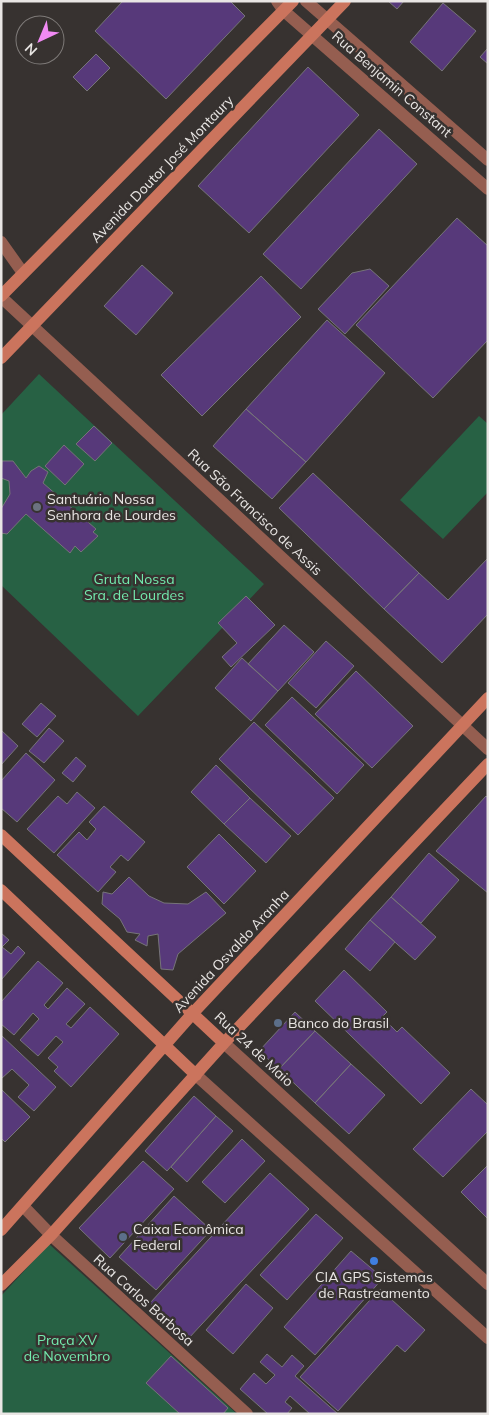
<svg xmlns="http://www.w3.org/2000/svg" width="489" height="1415" viewBox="0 0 489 1415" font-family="Mulish,sans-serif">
<rect width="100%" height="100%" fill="#373230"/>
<!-- green -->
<path fill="#276144" d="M39,374L264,584L138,716L1,585V415Z
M479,416L488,424V492L443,539L400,500Z
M49,1244L237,1414H1V1296Z"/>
<!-- building -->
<path fill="#57397a" stroke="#767479" d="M123,1H230L245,16L166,99L95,31Z
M388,1H404L397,9Z
M443,3L476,31L442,71L410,42Z
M488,48V64L480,57Z
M96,54L110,68L87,91L73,77Z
M308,67L359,115L249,233L198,186Z
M379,129L417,164L301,289L263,254Z
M457,218L488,246V340L433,398L356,325Z
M142,265L173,293L136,335L104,306Z
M370,269L389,286L345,334L318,309L352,273Z
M261,276L301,317L202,416L161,375Z
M327,320L385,373L306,462L246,409Z
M246,409L306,462L272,499L213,446Z
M94,426L112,443L95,461L76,444Z
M64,445L84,464L65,485L45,466Z
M2,461H13L26,478L31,471L39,466L48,472L43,483L96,529L93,532L98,536L81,552L75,546L70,553L26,514L7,534L1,533V509L10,494L9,481L1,478Z
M313,473L419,573L384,609L279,508Z
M488,558V614L442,663L384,609L419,573L448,600Z
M246,596L275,625L231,667L222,657L237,643L218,623Z
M284,625L314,652L278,691L248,664Z
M326,641L354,666L316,708L288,683Z
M242,658L278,691L251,721L215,688Z
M356,671L413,726L372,768L315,714Z
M292,697L364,765L337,794L265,725Z
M41,703L56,716L37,737L22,724Z
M254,722L334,798L298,835L219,759Z
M49,728L64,741L44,763L29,751Z
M1,730L18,746L1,765Z
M26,753L55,780L17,822L1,808V781Z
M76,757L86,766L73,782L62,773Z
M216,765L250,798L224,824L191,792Z
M77,792L95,808L54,853L27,829L58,796L67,804Z
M486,796L488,798V893L436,851Z
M250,798L291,836L266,863L224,824Z
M104,806L145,842L128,861L121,855L110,867L116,872L98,892L57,855L79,832L87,840L96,829L89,822Z
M219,834L256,871L224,904L187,867Z
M429,853L459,880L421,923L391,897Z
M129,877L149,896L164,903L188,904L206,892L226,913L178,954L173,970L161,969L158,934L148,936L147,946L135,940L140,934L127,932L120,919L102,904L103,892L112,894Z
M391,897L436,937L415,960L370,920Z
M370,920L395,942L370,971L345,949Z
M1,933L9,940L2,947L11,954L18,946L25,953L1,980Z
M38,961L63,983L44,1005L48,1009L67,988L85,1004L66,1024L71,1028L90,1007L119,1034L71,1087L54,1071L58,1067L48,1058L63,1042L56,1036L38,1056L20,1040L39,1019L33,1013L14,1035L1,1024V1002Z
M344,970L387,1012L382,1017L397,1032L402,1027L450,1073L421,1104L315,1001Z
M295,1012L315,1031L279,1069L259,1051Z
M315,1031L351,1064L315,1103L279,1069Z
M1,1035L56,1087L34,1111L18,1097L29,1085L12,1069L1,1079Z
M351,1064L385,1095L349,1134L315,1103Z
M1,1089L30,1117L5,1142L1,1138Z
M471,1089L488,1105V1131L443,1177L413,1149Z
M194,1096L216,1116L167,1171L145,1151Z
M216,1116L233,1131L187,1182L171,1167Z
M242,1139L265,1161L225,1203L202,1182Z
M143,1161L174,1189L110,1258L79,1228Z
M488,1165V1219L461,1192Z
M270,1173L309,1209L188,1339L150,1303Z
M174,1196L211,1230L156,1290L119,1257Z
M316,1214L343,1238L287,1300L260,1275Z
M351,1251L383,1278L315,1355L284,1327Z
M246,1284L273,1308L233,1354L206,1330Z
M380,1289L425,1330L405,1352L397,1345L338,1411L300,1377Z
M267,1354L282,1367L292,1355L304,1366L295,1376L338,1414H310L290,1396L285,1402L292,1408L287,1414H268L240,1389L254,1373L266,1384L275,1375L260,1362Z
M171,1356L228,1408L223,1414H180L146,1383Z"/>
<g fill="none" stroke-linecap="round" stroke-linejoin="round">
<!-- street -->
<path stroke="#955e50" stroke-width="12" d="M277,1L284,11L488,189
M306,1L488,160
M1,242L23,273
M1,297L488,749
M224,1043L488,1284
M196,1075L488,1338
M23,1206L51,1235L247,1414"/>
<!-- secondary -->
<path stroke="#cb745d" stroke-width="12" d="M1,296L293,1
M1,358L345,1
M1,835L224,1043
M1,890L196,1075
M1,1230L193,1013L488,698
M1,1285L51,1235L224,1043L488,764"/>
</g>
<!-- markers -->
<circle fill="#6b7280" stroke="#373230" stroke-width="2" cx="37" cy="507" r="5"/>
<g fill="#5c6f8a" stroke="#373230" stroke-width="2">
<circle cx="278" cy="1023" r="5"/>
<circle cx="123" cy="1237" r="5"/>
</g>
<circle fill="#3f7fe0" stroke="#373230" stroke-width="2" cx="374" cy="1261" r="5"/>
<g text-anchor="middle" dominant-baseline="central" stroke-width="5" stroke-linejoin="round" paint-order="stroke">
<!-- street labels -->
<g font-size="14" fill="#e9e6e4" stroke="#373230">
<text transform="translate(392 84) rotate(41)">Rua Benjamin Constant</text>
<text transform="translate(162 169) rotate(-46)">Avenida Doutor José Montaury</text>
<text transform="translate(255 512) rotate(43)">Rua São Francisco de Assis</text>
<text transform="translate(231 951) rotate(-47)">Avenida Osvaldo Aranha</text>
<text transform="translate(254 1049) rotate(43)">Rua 24 de Maio</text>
<text transform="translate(144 1300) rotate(42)">Rua Carlos Barbosa</text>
</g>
<!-- poi labels -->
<g font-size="14" fill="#e9e6e4" stroke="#373230" text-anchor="start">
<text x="47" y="499">Santuário Nossa<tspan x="47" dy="16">Senhora de Lourdes</tspan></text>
<text x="288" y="1023">Banco do Brasil</text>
<text x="133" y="1229">Caixa Econômica<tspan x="133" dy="16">Federal</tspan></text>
<text x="374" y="1277" text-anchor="middle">CIA GPS Sistemas<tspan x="374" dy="16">de Rastreamento</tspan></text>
</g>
<!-- park labels -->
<g font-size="14" fill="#73ebae" stroke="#373230">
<text x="134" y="579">Gruta Nossa<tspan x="134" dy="16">Sra. de Lourdes</tspan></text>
<text x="67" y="1340">Praça XV<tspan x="67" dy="16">de Novembro</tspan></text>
</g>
</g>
<!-- border -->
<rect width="489" height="1415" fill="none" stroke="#e9e6e4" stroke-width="5"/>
<!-- north arrow -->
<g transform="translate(40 40) rotate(224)"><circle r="24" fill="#373230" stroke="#7e7a78"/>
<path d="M0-4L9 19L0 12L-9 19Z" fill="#f18af4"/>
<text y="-8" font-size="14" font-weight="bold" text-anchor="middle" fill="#e9e6e4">N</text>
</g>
</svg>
